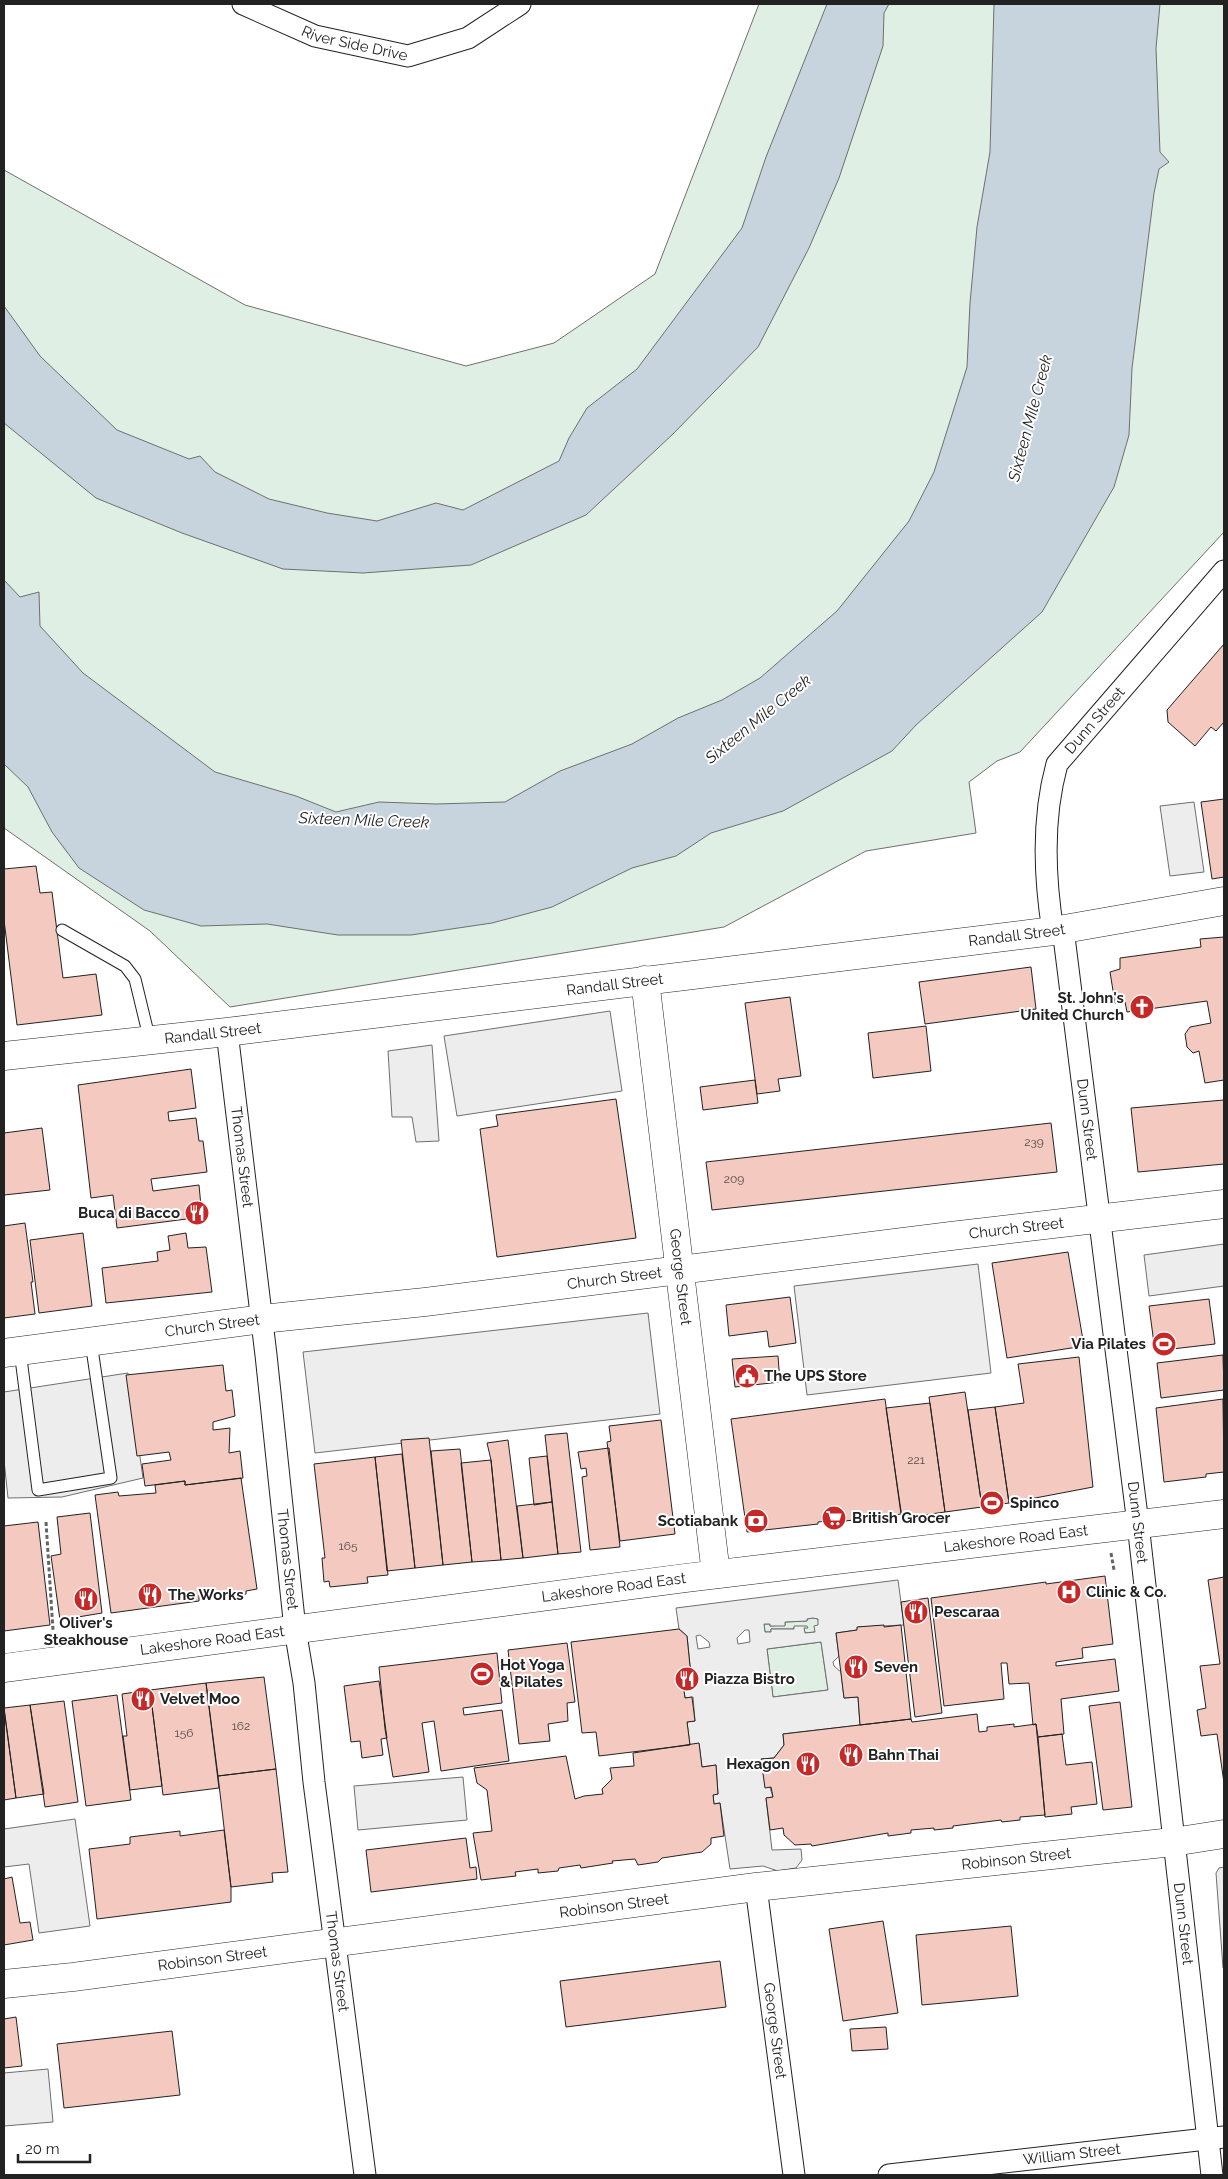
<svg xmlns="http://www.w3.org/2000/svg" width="1228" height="2179" viewBox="0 0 1228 2179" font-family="Raleway,sans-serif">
<rect width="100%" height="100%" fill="#fff"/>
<!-- green -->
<path fill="#e0efe3" stroke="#6f6f6f" d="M759,4H1224V532L1020,752L997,761L969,782L976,833L866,851L724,927L230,1007L150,931L4,828V170L245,305L466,366L554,343L655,274Z
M813,1618L818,1619L819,1625L815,1632L805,1633L804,1628L794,1627V1629H771V1632H765L764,1624H770V1626L785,1625V1622L807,1621V1619Z
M821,1642L828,1690L773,1697L767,1649Z"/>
<!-- parking -->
<path fill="#ededed" stroke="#6f6f6f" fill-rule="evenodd" d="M1194,802L1204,872L1170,876L1160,806Z
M610,1011L622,1091L457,1116L444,1036Z
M432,1045L439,1141L416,1142L412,1117H392L388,1051Z
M1224,1244V1286L1149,1296L1144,1255Z
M978,1264L991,1373L807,1395L794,1286Z
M648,1313L660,1414L315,1453L303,1352Z
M128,1373L143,1478L62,1497L8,1498L4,1460V1392Z
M898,1580L904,1625L858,1627L857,1630L836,1633L839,1656L833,1662L834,1666L841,1672L844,1698L858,1697L860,1725L783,1734L784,1745L774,1758L761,1759L773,1797L766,1798L772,1850L801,1849L802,1860L796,1868L778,1871L763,1866L730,1869L720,1803L714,1804L713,1795L718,1794L716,1765L702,1767L699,1744L690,1745L687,1722L695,1721L693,1697L685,1698L682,1677L691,1675L687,1636L679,1629L676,1608ZM813,1618L818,1619V1625L814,1626L815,1632L805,1633L804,1628H808L807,1626H794V1629H771V1632H765L764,1624H770V1626H785V1622L807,1621V1619ZM745,1630H749L750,1642L738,1644L737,1638ZM700,1635L709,1642L710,1647L698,1649L696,1636ZM821,1642L828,1690L773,1697L767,1649Z
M463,1777L467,1820L358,1830L354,1786Z
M75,1819L90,1926L39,1933L29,1864L4,1867V1829Z
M1224,1867V1968H1223L1216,1873L1219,1868Z
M48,2069L53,2122L4,2126V2073Z"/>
<!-- water -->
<path fill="#c7d3dd" stroke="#6f6f6f" d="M827,4H889L884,13L883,46L839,178L809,248L758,347L672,435L586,515L471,565L363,573L283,569L182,533L96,498L4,423V306L40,356L117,430L189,459L200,456L215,472L269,499L327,513L377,521L436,503L463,510L559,461L569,438L587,408L637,369L742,228L766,157Z
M994,4H1160L1156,48L1160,152L1169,162L1159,169L1154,193L1132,368L1129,435L1114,487L1042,612L916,725L892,751L783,811L711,833L676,856L632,868L552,907L492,923L411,935H338L267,924L201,926L144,910L79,868L52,832L28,787L4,764V580L20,597L39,592L40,626L83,673L215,772L296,796L336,812L379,802L436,804L505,802L560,771L632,744L678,718L722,700L760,678L837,611L909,521L934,472L967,367L970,303L977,227L990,152Z"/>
<!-- building -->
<path fill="#f3c9c0" stroke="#222" d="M1224,644V722L1216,731L1211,727L1195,746L1168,722L1167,710Z
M1224,799V877L1212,879L1201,802Z
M36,866L40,893L52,892L63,978L96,974L102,1015L17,1025L4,920V869Z
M1224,937V1080L1205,1083L1199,1051L1193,1053L1187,1047L1185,1034L1190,1027L1211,1023L1207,1001L1127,1012L1125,1002L1115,1003L1110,972L1120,969V958L1201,947L1200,939Z
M1031,967L1036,1009L925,1024L919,982Z
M790,997L801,1076L778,1079L780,1091L757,1094L745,1003Z
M926,1026L931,1071L873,1078L868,1033Z
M191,1069L196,1108L168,1112L169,1121L196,1118L199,1141H203L207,1172L151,1179L153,1191L199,1185L202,1217L117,1228L113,1195L91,1198L78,1085Z
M755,1080L758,1103L703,1110L700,1087Z
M616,1099L636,1238L497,1257L480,1129L498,1126L496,1115Z
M1224,1100V1164L1138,1172L1131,1108Z
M1051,1123L1057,1172L712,1210L706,1162Z
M42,1128L50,1190L4,1195V1133Z
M25,1223L33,1282H31L35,1314L4,1318V1226Z
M83,1233L92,1306L39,1313L30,1240Z
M186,1233L188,1248L206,1247L212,1292L106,1303L102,1268L158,1261L157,1252L170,1250L168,1236Z
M1068,1252L1084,1346L1007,1358L992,1263Z
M790,1297L796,1343L769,1347L767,1331L729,1336L726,1305Z
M1209,1299L1215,1344L1155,1351L1149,1306Z
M1223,1355L1224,1390L1161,1398L1157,1363Z
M778,1356L780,1382L735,1387L732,1359Z
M1079,1357L1093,1487L1009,1503L995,1407L1024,1403L1018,1364Z
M223,1365L226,1391L232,1390L235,1416L213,1422V1430L230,1428L229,1453L240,1451L243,1478L185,1485V1481L145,1486L142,1464L171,1460L169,1452L137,1456L126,1375Z
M965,1392L982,1507L945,1512L929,1397Z
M885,1399L901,1514L868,1519V1517H862L863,1519L836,1522L835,1520L818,1522V1524L747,1532L731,1419Z
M1223,1399L1224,1472L1206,1474V1477L1164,1482L1156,1408Z
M930,1403L945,1512L902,1518L886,1408Z
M995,1407L1009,1503L982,1507L968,1410Z
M661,1420L675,1534L620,1541L607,1442L611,1441L609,1426Z
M567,1433L581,1552L558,1554L545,1435Z
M429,1438L443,1565L415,1568L401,1440Z
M508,1440L523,1558L501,1560L491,1460L487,1443Z
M609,1448L620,1547L590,1550L582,1477L587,1476L586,1468L581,1469L578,1452Z
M460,1449L472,1562L443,1565L431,1451Z
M402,1454L415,1568L387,1571L375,1457Z
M547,1456L552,1502L534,1505L529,1458Z
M375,1457L388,1575L367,1577L368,1583L330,1587L329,1581L324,1582L322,1558H325L314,1464Z
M491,1460L501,1560L472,1562L461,1463Z
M241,1478L257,1589L246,1591V1594L220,1598V1592L199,1595V1601L111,1613L95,1495L118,1492L119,1496L156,1493L155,1485L185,1481V1485Z
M552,1502L558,1554L523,1558L517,1506Z
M90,1513L102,1613L60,1620L51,1556L61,1554L57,1517Z
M38,1522L50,1625L4,1631V1526Z
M1105,1576L1113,1644L1082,1648L1083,1658L1056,1662V1666L1115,1659L1119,1691L1061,1699L1064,1734L1038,1737L1036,1724L1033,1725L1029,1683L1009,1684L1007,1663H1001L1004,1699L944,1706L931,1598L1046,1582V1584Z
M1224,1577V1783L1217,1734L1201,1736L1197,1710L1206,1708L1200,1666L1220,1664L1208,1580Z
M928,1598L942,1713L915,1717L901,1602Z
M884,1625V1627L901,1625L911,1719L860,1725L858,1697L844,1698L836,1633L857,1630V1627Z
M679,1629L687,1636L691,1676L682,1677L685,1698L692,1697L695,1721L687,1722L690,1745L599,1756L596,1732L582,1733L571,1642Z
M567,1643L575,1702L567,1703L568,1721L548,1724L550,1741L519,1744L508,1650Z
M497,1653L502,1703L463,1708L464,1715L502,1710L509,1761L441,1771L434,1721L422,1723L429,1772L393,1777L385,1729L379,1667Z
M264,1677L276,1769L218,1776L206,1683Z
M379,1681L387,1738L381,1739L383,1755L362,1758L360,1741L351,1742L344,1686Z
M206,1683L219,1788L163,1795L150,1690Z
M150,1690L162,1786L130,1790L123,1736H127L122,1694Z
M117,1695L131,1800L86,1806L72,1701Z
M64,1701L78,1802L45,1807L30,1705Z
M1120,1702L1132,1807L1103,1810L1089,1706Z
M30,1705L44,1794L16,1798L4,1708Z
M4,1709L16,1798L4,1800Z
M977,1714L979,1732L987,1731V1727L1014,1724V1727L1036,1724L1045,1815L1020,1817V1820L1002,1822L1001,1820L953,1826V1828L934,1830V1828L911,1830V1833L888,1836V1833L812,1846L811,1844L795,1845L784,1835L783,1828L770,1830L766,1798L773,1797L771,1787L765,1788L761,1759L774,1758L784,1745L783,1734L911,1719L912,1722Z
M1062,1734L1066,1765L1092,1762L1097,1804L1071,1807L1072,1814L1045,1817L1038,1737Z
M699,1743L702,1767L716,1765L718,1794L713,1795L714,1804L720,1803L724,1836L711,1838V1844L702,1852L662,1858L658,1862L638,1865L635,1859L612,1861L613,1863L581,1868L580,1865L559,1868L558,1871L538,1873V1869L515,1872L516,1876L481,1880L473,1833L492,1831L487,1790L477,1783L474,1768L566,1756L575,1799L584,1796L603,1794L602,1789L612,1779L610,1768L634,1766L633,1753Z
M276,1769L288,1872L272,1873L273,1882L231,1887L218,1776Z
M224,1830L231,1887V1902L97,1919L89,1849L130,1844V1837L180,1831V1836Z
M466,1838L470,1868L476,1867L477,1879L371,1892L366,1850Z
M12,1877L20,1923L30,1922L33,1940L4,1945V1879Z
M883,1921L898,2013L843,2021L829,1929Z
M1011,1926L1018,1996L922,2005L916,1935Z
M720,1961L726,2007L566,2027L560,1981Z
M16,2017L22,2066L4,2068V2019Z
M886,2027L888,2049L852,2051L850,2029Z
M172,2031L180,2095L64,2108L57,2044Z"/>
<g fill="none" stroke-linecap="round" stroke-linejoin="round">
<defs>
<path id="lane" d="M62,930L125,966L135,979L150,1041
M20,1351L38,1490L111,1478L91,1342"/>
<g id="street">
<path id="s1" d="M243,4L315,36L408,56L468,38L520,4"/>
<path id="s2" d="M1063,929L1138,1524L1212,2175"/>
<path id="s3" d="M1053,931C1044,875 1042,818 1057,764L1224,571"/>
<path id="s4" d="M227,1032L266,1355L295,1629L304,1683L314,1782L365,2175"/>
<path id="s5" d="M756,1887L794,2175"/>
<path id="s6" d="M889,2175L1224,2137"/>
</g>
<g id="secondary">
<path id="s7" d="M645,980L716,1574"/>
<path id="s8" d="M4,1056L227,1032L1053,931L1224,901"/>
<path id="s9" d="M4,1353L262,1319L425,1302L951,1236L1224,1204"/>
<path id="s10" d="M4,1984L73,1977L756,1887L1173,1842L1224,1834"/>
</g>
<g id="primary">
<path id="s11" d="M4,1668L685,1578L1224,1514"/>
</g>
</defs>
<!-- lane casing -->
<use href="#lane" stroke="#222" stroke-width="13"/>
<!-- street casing -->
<use href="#street" stroke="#222" stroke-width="23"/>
<!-- secondary casing -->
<use href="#secondary" stroke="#222" stroke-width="29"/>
<!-- primary casing -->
<use href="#primary" stroke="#222" stroke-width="29"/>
<!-- path -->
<path stroke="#646464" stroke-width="3" stroke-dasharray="4 2.5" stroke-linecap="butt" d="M46,1522L53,1630
M1111,1553L1114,1570"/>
<!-- lane -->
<use href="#lane" stroke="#fff" stroke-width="11"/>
<!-- street -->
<use href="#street" stroke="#fff" stroke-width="21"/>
<!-- secondary -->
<use href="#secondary" stroke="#fff" stroke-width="28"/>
<!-- primary -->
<use href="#primary" stroke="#fff" stroke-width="28"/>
</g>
<!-- icons -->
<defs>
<symbol id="church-disc" viewBox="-11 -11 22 22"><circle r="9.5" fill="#c62828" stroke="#fff"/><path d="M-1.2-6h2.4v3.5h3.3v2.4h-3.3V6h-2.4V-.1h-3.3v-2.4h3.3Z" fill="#fff"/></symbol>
<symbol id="restaurant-disc" viewBox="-11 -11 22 22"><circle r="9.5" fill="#c62828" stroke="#fff"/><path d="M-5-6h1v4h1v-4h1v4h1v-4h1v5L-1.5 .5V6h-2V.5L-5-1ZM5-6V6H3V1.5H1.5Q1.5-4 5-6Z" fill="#fff"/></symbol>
<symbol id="stadium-disc" viewBox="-11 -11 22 22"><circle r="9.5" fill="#c62828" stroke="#fff"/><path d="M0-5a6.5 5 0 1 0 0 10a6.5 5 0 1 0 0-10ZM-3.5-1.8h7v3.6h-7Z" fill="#fff"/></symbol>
<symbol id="civic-disc" viewBox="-11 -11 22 22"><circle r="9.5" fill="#c62828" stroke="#fff"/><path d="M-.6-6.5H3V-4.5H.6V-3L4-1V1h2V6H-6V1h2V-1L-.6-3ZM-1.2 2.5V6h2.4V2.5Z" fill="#fff"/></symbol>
<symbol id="supermarket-disc" viewBox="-11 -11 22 22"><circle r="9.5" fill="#c62828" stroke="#fff"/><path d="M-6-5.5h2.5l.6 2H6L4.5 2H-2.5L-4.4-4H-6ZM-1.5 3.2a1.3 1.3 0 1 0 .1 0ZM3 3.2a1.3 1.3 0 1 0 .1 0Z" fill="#fff"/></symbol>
<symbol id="bank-disc" viewBox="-11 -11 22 22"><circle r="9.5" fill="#c62828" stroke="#fff"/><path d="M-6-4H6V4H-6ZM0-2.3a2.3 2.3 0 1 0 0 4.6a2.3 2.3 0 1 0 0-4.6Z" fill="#fff"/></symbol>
<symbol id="hospital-disc" viewBox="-11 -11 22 22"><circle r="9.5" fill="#c62828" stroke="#fff"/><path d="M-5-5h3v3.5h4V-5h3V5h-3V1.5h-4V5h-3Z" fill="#fff"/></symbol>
</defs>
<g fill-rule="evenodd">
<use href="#church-disc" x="1128" y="993" width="28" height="28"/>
<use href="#restaurant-disc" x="183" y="1199" width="28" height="28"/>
<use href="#stadium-disc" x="1150" y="1330" width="28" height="28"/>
<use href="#civic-disc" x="733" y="1362" width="28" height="28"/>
<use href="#stadium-disc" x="978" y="1489" width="28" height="28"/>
<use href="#supermarket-disc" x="820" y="1504" width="28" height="28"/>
<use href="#bank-disc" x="742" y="1507" width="28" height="28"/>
<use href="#hospital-disc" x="1055" y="1578" width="28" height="28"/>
<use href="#restaurant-disc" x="136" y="1581" width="28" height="28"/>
<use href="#restaurant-disc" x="72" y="1585" width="28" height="28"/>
<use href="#restaurant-disc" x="902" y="1598" width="28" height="28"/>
<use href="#restaurant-disc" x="842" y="1653" width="28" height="28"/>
<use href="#stadium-disc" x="468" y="1660" width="28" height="28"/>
<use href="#restaurant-disc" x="673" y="1665" width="28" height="28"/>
<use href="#restaurant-disc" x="129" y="1685" width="28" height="28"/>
<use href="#restaurant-disc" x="837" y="1741" width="28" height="28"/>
<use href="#restaurant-disc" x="794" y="1750" width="28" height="28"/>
</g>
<g text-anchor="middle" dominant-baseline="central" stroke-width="4" stroke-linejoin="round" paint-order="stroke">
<!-- number labels -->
<g font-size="12" fill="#564c4a">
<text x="1034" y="1142">239</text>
<text x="734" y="1179">209</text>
<text x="916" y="1460">221</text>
<text x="348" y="1546">165</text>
<text x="241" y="1726">162</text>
<text x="184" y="1733">156</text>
</g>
<!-- street labels -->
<g font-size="15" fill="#222" stroke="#fff">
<text stroke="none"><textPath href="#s1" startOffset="119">River Side Drive</textPath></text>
<text stroke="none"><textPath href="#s3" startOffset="226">Dunn Street</textPath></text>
<text stroke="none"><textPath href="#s8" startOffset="1020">Randall Street</textPath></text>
<text stroke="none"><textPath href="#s8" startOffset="615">Randall Street</textPath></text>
<text stroke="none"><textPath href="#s8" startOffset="210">Randall Street</textPath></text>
<text stroke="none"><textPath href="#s2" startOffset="192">Dunn Street</textPath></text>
<text stroke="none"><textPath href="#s4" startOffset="126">Thomas Street</textPath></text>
<text stroke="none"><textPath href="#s9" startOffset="1020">Church Street</textPath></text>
<text stroke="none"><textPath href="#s7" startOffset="299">George Street</textPath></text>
<text stroke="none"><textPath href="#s9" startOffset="615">Church Street</textPath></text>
<text stroke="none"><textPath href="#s9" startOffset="210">Church Street</textPath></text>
<text stroke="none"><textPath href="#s2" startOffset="598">Dunn Street</textPath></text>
<text stroke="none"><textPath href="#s11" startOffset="1020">Lakeshore Road East</textPath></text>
<text stroke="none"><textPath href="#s4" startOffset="531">Thomas Street</textPath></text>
<text stroke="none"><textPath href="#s11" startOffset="615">Lakeshore Road East</textPath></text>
<text stroke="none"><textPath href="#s11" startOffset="210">Lakeshore Road East</textPath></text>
<text stroke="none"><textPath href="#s10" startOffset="1020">Robinson Street</textPath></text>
<text stroke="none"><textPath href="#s10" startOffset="615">Robinson Street</textPath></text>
<text stroke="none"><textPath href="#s2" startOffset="1002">Dunn Street</textPath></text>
<text stroke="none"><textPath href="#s10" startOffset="210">Robinson Street</textPath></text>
<text stroke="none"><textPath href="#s4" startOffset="936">Thomas Street</textPath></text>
<text stroke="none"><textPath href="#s5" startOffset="145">George Street</textPath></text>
<text stroke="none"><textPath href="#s6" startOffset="184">William Street</textPath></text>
</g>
<!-- poi labels -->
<g font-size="15" font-weight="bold" fill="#222" stroke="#fff" text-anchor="start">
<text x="1124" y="998" text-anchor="end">St. John's<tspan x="1124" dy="17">United Church</tspan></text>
<text x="180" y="1213" text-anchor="end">Buca di Bacco</text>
<text x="1146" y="1344" text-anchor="end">Via Pilates</text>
<text x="764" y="1376">The UPS Store</text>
<text x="1010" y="1503">Spinco</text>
<text x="852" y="1518">British Grocer</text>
<text x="738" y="1521" text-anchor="end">Scotiabank</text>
<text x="1086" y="1592">Clinic &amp; Co.</text>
<text x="168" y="1595">The Works</text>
<text x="934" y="1612">Pescaraa</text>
<text x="86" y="1623" text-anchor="middle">Oliver's<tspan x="86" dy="17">Steakhouse</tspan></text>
<text x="500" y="1665">Hot Yoga<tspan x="500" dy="17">&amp; Pilates</tspan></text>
<text x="874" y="1667">Seven</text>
<text x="704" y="1679">Piazza Bistro</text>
<text x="160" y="1699">Velvet Moo</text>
<text x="868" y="1755">Bahn Thai</text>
<text x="790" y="1764" text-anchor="end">Hexagon</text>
</g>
<!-- water labels -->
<g font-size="16" font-style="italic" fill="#222" stroke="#fff">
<text transform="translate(1030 418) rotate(-75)">Sixteen Mile Creek</text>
<text transform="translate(758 719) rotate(-39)">Sixteen Mile Creek</text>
<text transform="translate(364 820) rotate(2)">Sixteen Mile Creek</text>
</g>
</g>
<!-- border -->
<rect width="1228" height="2179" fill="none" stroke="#222222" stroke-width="10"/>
<!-- scale -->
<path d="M18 2154v8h72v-8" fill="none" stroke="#222222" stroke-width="2.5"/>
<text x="25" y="2154" font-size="15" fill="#222222" stroke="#ffffff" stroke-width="4" paint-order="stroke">20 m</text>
</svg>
